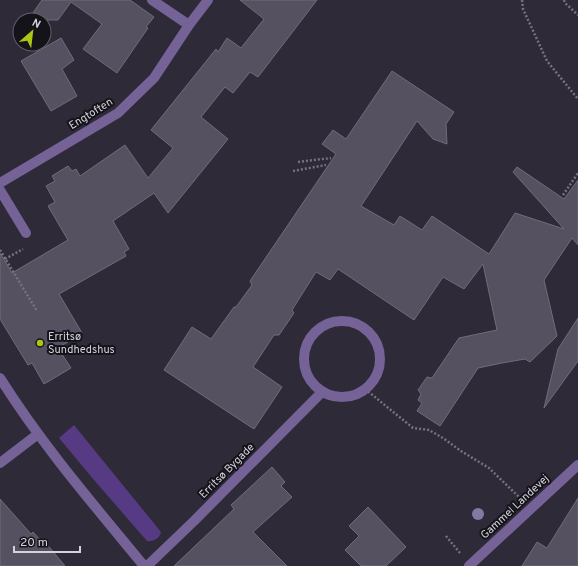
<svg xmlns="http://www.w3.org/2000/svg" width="578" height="566" viewBox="0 0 578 566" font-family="Overpass,sans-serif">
<rect width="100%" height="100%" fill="#2e2a38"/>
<!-- green -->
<path fill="#563a83" d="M74,425L161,532C160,538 153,542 147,541L94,480L59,438Z"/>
<!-- building -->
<path fill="#565161" stroke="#716c7d" d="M42,0H130L154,17L146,27L148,28L117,73L83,49L102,24L71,2L58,20H28Z
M240,0H317L258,77L250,72L233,93L225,87L201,117L228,139L168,213L154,193L113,221L129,249L124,252L126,256L59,294L82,333L58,348L71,368L44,384L32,363L28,365L0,319V253L12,273L68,240L48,206L55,202L46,186L55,181L52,176L68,166L72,171L76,169L80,176L125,145L148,178L173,148L151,130L216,49L218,52L227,38L241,48L264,19Z
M61,38L74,60L62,69L77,96L51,111L21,61Z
M392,71L454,112L446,124L447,144L433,139L417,121L361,206L394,225L400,216L422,230L432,216L489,254L515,213L564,229L513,172L517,167L564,199L578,180V245L572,238L544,280L557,336L530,362L525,359L502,363L478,368L440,426L417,411L422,403L418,400L421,394L418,390L427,377L432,378L459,338L497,330L483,264L464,289L443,277L414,320L338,269L330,280L316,272L292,310L294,313L279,335H274L253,367L282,387L254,429L164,370L192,327L211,339L234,307H236L252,285L250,281L336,154L322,144L333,130L346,139Z
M578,318V361L544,408L558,349Z
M272,467L285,482L281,486L292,497L253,532L287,566H174L234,509L231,505Z
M578,498V566H522L537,542L547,548Z
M0,499L31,534L33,532L43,543L45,542L65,566H0Z
M368,507L406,547L386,566H361L345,550L359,536L349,526Z"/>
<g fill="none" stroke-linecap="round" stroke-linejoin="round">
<!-- path -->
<path stroke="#76727e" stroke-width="2.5" stroke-dasharray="2 2" stroke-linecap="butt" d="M522,0L523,9L547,61L578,99
M564,0L565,3L578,15
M298,162L331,158
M293,171L326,165
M563,195L578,173
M0,250L37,311
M5,259L23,249
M365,389L413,428L429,430L443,438L461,451L489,468L519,497
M446,536L460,553"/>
<!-- minor -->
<path stroke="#756398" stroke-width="10" d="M152,0L189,25
M0,183L118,113L154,78L189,25L208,0
M0,190L26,233
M304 359a38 38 0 1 1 76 0a38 38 0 1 1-76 0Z
M0,378C42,445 94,505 144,566
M0,463L38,434
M147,566L194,521L322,392
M469,566L578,465"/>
</g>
<!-- trees -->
<circle fill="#8578a3" cx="478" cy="514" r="6"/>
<!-- markers -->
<circle fill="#acc613" stroke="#15131a" stroke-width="1.5" cx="40" cy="343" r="4"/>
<g text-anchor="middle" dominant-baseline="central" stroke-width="4" stroke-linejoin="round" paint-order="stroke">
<!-- street labels -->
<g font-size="11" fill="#d5d2db" stroke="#15131a">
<text transform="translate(91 114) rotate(-32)">Engtoften</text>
<text transform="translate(227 471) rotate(-45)">Erritsø Bygade</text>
<text transform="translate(515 507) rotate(-43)">Gammel Landevej</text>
</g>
<!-- poi labels -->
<g font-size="11" fill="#d5d2db" stroke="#15131a" text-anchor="start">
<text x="48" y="337">Erritsø<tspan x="48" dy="13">Sundhedshus</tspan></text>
</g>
</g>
<!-- north arrow -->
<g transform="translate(32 32) rotate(28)"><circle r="19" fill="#15131a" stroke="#625f67"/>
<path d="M0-3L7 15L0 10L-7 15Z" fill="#acc613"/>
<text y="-6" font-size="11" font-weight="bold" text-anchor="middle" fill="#d5d2db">N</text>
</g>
<!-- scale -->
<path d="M14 546v6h66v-6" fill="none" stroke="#d5d2db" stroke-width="2"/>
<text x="20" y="546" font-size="12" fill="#d5d2db" stroke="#15131a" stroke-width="3" paint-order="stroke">20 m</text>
</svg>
